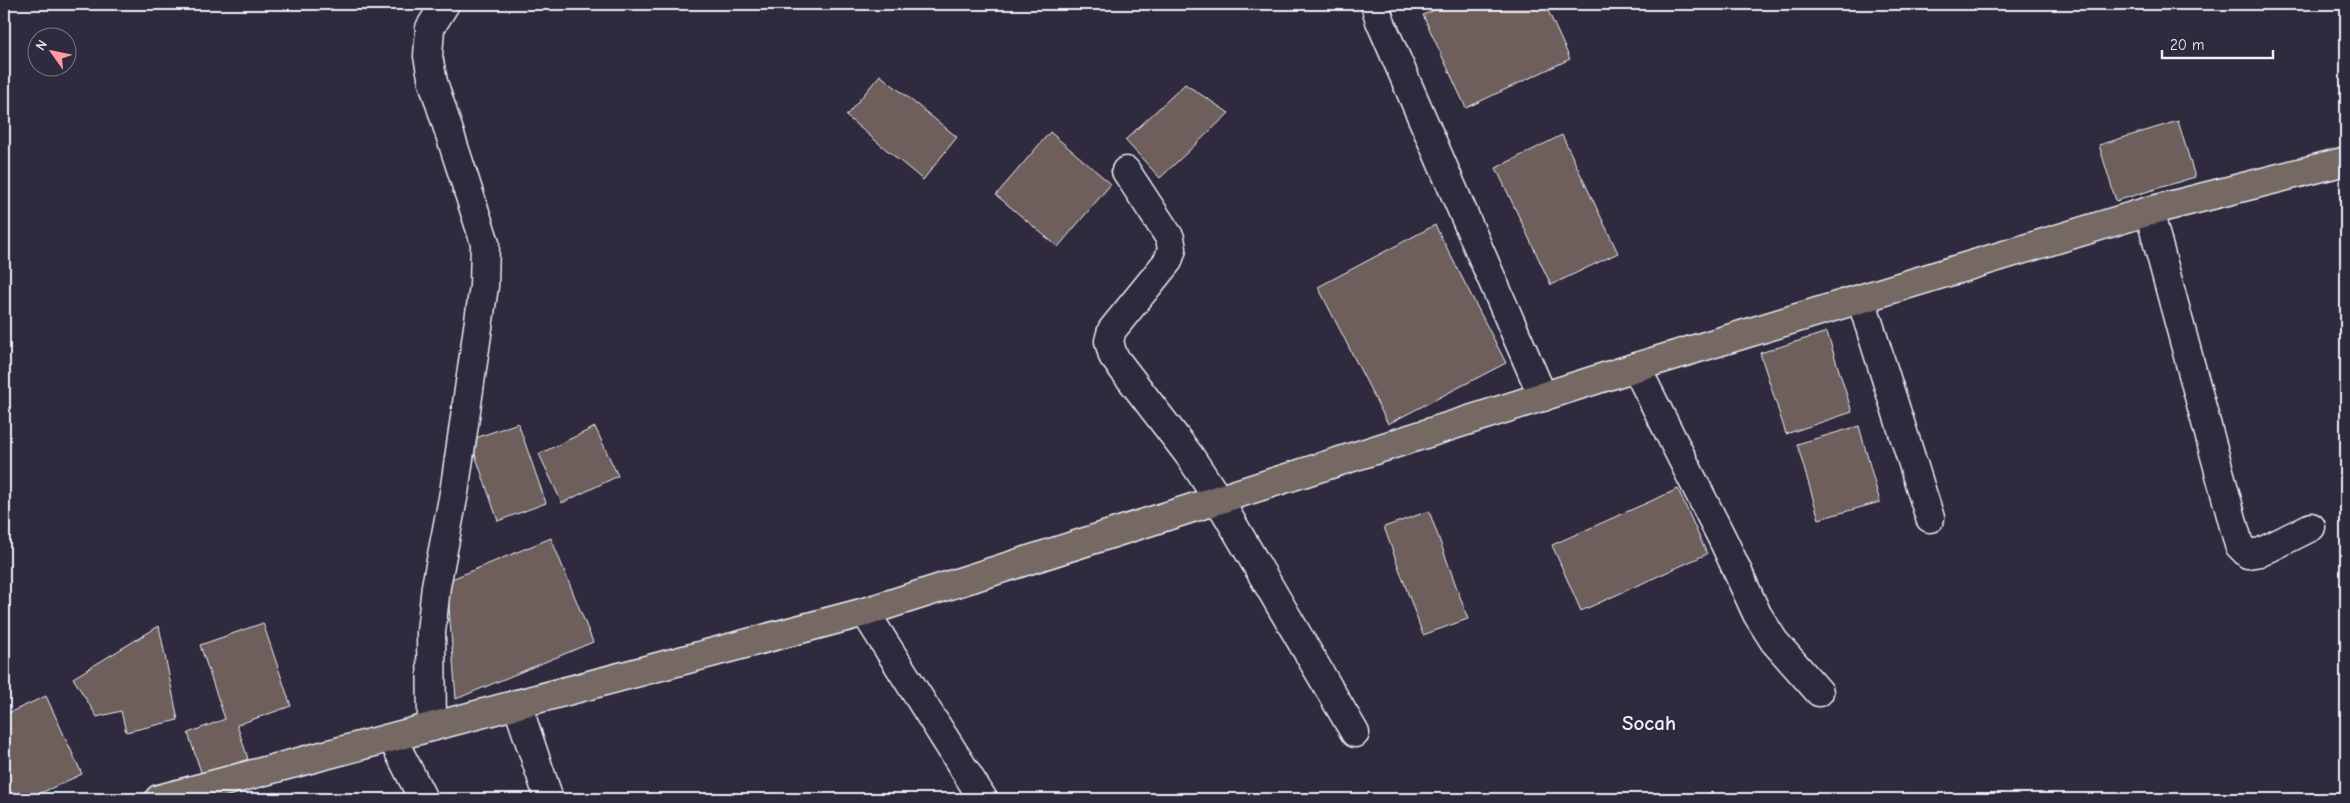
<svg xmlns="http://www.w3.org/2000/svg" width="2350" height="803" viewBox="0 0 2350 803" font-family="'Comic Neue',sans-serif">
<rect width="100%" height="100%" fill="#2f2a3d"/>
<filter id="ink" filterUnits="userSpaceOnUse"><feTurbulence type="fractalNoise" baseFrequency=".02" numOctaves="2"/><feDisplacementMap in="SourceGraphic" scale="10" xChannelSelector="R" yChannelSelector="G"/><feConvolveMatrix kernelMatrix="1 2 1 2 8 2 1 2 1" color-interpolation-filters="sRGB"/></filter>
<g filter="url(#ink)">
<!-- building -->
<path fill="#6e5f5b" stroke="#e8f1f8" d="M1448,4H1545L1570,59L1466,108L1423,15Z
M880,75L957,137L923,180L846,116Z
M1185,84L1229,113L1160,178L1125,140Z
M2178,121L2195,177L2116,201L2099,145Z
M1050,132L1111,184L1058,247L996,195Z
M1562,135L1618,253L1551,285L1496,168Z
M1435,225L1506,363L1388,424L1318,287Z
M1827,332L1852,412L1786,434L1760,353Z
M518,423L546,503L498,521L470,440Z
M1859,426L1880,502L1819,519L1797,444Z
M595,427L618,476L562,503L539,454Z
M1678,489L1707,554L1581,611L1552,545Z
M1429,511L1468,619L1423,635L1384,527Z
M551,538L593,642L456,699L447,581Z
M263,623L291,706L237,725L248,759L202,775L188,733L225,719L200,645Z
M159,626L178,720L126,732L121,711L97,717L73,678Z
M46,696L82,774L28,799H4V715Z"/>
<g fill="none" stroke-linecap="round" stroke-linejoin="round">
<defs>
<path id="minor" d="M1375,4L1380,21L1543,397
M1126,171L1170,238L1172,249L1168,261L1112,330L1109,341L1113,356L1189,455L1218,499L1355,733
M2149,211L2239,545L2248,554L2261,552L2311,527
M1861,299L1930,518
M1636,367L1725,544L1757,614L1774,641L1819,692
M865,612L983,799
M517,704L549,799
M432,727L431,632L436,586L454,493L484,286L485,243L433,82L428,56L430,28L445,4
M392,738L423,799"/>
<path id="major" d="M159,799L865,612L1636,367L2149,211L2346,161"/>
</defs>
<!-- minor casing -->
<use href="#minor" stroke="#e8f1f8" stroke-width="31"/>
<!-- major casing -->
<use href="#major" stroke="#e8f1f8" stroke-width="31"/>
<!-- minor -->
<use href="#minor" stroke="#2f2a3d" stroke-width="28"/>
<!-- major -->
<use href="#major" stroke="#766964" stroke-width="28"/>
</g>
</g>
<g text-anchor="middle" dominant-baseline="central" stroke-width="4" stroke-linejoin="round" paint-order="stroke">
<!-- district labels -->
<g font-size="21" font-weight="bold" fill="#e8f1f8" stroke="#2f2a3d">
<text x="1649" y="723">Socah</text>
</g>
</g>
<!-- margin -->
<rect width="2350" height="803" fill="none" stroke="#2f2a3d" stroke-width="20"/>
<rect x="10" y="10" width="2330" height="783" fill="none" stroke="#e8f1f8" stroke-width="2" filter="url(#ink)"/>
<!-- north arrow -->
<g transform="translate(52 52) rotate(303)"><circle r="24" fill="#2f2a3d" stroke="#797a88"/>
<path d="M0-4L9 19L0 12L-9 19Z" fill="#ff9aa2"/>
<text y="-8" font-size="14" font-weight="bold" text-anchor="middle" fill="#e8f1f8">N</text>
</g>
<!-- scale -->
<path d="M2162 50v8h111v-8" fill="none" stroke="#e8f1f8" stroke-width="2.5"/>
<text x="2170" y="50" font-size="15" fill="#e8f1f8" stroke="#2f2a3d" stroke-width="4" paint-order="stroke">20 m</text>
</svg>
